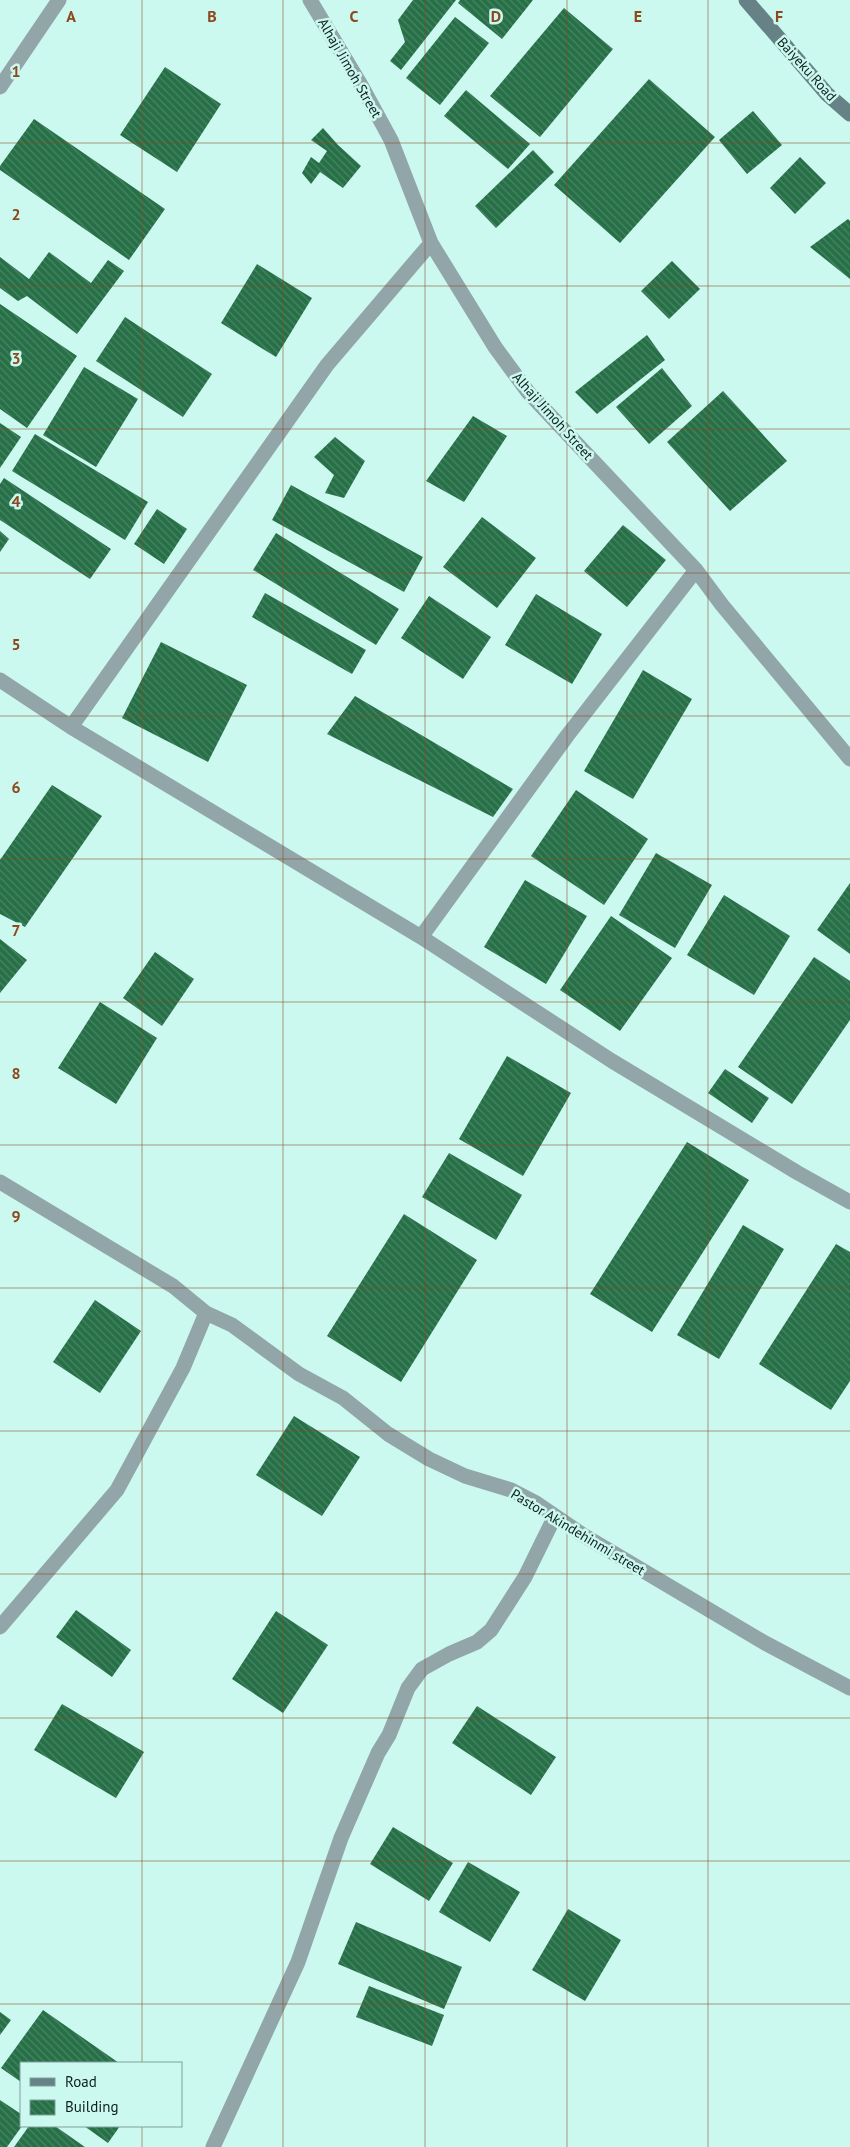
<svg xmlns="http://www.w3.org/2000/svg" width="850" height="2147" viewBox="0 0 850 2147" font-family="'PT Sans',sans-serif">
<defs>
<pattern id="building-back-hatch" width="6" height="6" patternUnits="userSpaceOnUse" patternTransform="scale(1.25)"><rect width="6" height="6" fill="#267047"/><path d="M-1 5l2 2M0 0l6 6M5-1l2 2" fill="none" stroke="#4a8364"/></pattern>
</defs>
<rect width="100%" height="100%" fill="#cbf8ef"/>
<!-- building -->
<path fill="url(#building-back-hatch)" d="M413,0H456L401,70L390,61L405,42L398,20Z
M460,0H533L502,39L458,3Z
M564,8L613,49L540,137L490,96Z
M455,17L489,43L440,105L406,78Z
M165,67L221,104L177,172L120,135Z
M649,79L715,137L620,243L554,185Z
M466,90L530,144L508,169L444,116Z
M753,111L782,145L747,174L719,140Z
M34,119L165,209L129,260L0,170V166Z
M323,128L338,145L361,166L343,188L320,172L311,184L302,173L311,157L319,163L327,151L311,140Z
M533,150L554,172L496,228L475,206Z
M800,157L826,183L795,214L770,188Z
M848,219L850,221V279L810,247Z
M49,252L91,283L108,260L124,271L77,334L27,296L18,301L0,288V257L29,279Z
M672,261L700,289L669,319L641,291Z
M257,264L312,298L276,357L221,323Z
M0,304L77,356L27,428L0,409Z
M125,317L212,374L183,417L96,361Z
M647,335L665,360L597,414L575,392Z
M84,367L138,399L96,467L43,435Z
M662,368L692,406L649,444L616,407Z
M723,391L787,461L730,511L667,442Z
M473,416L507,436L464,502L426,481Z
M0,423L21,437L0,468Z
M35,434L148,502L125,540L12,471Z
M335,437L365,461L344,498L325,493L334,475L314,457Z
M4,478L111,549L90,579L0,520V484Z
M291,485L423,557L404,592L272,520Z
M157,509L187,529L164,564L134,544Z
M482,517L536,558L497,608L443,567Z
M623,525L666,560L627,607L584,571Z
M0,531L9,539L0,552Z
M276,533L399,609L376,645L253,570Z
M265,593L366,650L352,674L252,617Z
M536,594L602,634L572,684L505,645Z
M429,596L491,637L463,679L401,638Z
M161,642L247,685L208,762L122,718Z
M643,670L692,699L633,799L584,771Z
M355,696L513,789L493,817L327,734Z
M52,785L102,816L25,927L0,914V860Z
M576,790L648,839L604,905L531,856Z
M656,853L712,885L675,948L619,915Z
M525,880L587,916L546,984L484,947Z
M850,883V954L817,930Z
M724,895L790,936L754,995L687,955Z
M611,916L672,958L620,1031L560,990Z
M0,939L27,960L0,993Z
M155,952L194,979L162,1026L123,998Z
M814,957L850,981V1020L792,1104L738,1067Z
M100,1002L157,1038L116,1104L58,1068Z
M507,1056L571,1093L523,1176L459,1139Z
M725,1069L769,1098L752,1123L708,1093Z
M687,1142L749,1180L652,1332L590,1294Z
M449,1153L522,1195L496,1240L422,1197Z
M404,1214L477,1260L401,1382L327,1336Z
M743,1225L784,1249L719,1359L677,1335Z
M836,1244L850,1252V1381L831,1410L759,1364Z
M95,1300L141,1331L100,1393L53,1362Z
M294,1416L360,1457L322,1516L256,1475Z
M76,1610L131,1650L112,1677L56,1637Z
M276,1611L328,1645L283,1713L232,1679Z
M62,1704L144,1752L116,1798L34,1750Z
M477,1706L556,1757L531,1795L452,1743Z
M393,1827L453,1863L429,1901L370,1864Z
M468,1862L520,1892L490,1942L439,1912Z
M568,1909L621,1940L585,2001L532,1970Z
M356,1922L462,1967L444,2009L338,1964Z
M369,1986L444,2015L432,2046L356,2017Z
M43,2010L119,2063H21V2082L1,2068Z
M0,2012L11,2020L0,2035Z
M0,2100L21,2114L22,2126L7,2147H0Z
M29,2126H55L85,2147H14Z
M84,2126H120L108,2143Z"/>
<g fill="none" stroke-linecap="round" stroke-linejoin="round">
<!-- street -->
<path stroke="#92a5a8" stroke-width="15" d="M310,0L361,85L391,140L431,243L495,347L528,392L696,570L722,605L850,759
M0,87L59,0
M0,680L71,727L421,937L612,1061L798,1173L850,1202
M71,727L327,365L431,243
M421,937L567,736L696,570
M0,1182L173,1286L206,1313L183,1368L117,1490L0,1627
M206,1313L232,1325L299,1374L343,1398L388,1434L429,1459L465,1476L511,1490L536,1503L583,1535L765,1643L850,1688
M213,2147L298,1962L341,1838L378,1753L389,1735L408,1688L422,1669L449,1654L477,1642L491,1630L525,1577L555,1516"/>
<!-- secondary -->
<path stroke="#668286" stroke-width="15" d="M746,0L827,94L850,114"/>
</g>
<!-- grid -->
<path fill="none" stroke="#8d481d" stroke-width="1" stroke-opacity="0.55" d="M142,0V2063M283,0V2147M425,0V2147M567,0V2147M708,0V2147M0,143H850M0,286H850M0,429H850M0,573H850M0,716H850M0,859H850M0,1002H850M0,1145H850M0,1288H850M0,1431H850M0,1574H850M0,1718H850M0,1861H850M0,2004H850M142,2126V2147"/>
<g text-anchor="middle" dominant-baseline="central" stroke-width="5" stroke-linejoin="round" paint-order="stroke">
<!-- street labels -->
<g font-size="14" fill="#0e1f1c" stroke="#cbf8ef">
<text transform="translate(350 68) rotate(60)">Alhaji Jimoh Street</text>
<text transform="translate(807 69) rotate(48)">Baiyeku Road</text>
<text transform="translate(553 416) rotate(48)">Alhaji Jimoh Street</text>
<text transform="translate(578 1532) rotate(31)">Pastor Akindehinmi street</text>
</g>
</g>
<g font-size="16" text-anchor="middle" font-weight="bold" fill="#8d481d" stroke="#cbf8ef" stroke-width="5" stroke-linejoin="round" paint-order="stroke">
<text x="71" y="22">A</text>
<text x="212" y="22">B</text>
<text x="354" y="22">C</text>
<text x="496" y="22">D</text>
<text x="638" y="22">E</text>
<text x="779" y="22">F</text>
<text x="16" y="77">1</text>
<text x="16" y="220">2</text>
<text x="16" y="364">3</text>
<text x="16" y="507">4</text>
<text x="16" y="650">5</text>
<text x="16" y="793">6</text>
<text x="16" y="936">7</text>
<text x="16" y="1079">8</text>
<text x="16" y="1222">9</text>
</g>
<!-- legend -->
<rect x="20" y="2062" width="162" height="65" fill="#cbf8ef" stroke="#7fa19b"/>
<rect x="30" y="2078" width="25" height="8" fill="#668286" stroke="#7fa19b"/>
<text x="65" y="2087" font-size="15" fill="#0e1f1c">Road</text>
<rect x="30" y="2100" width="25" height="15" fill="url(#building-back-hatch)" stroke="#7fa19b"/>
<text x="65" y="2112" font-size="15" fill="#0e1f1c">Building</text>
</svg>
